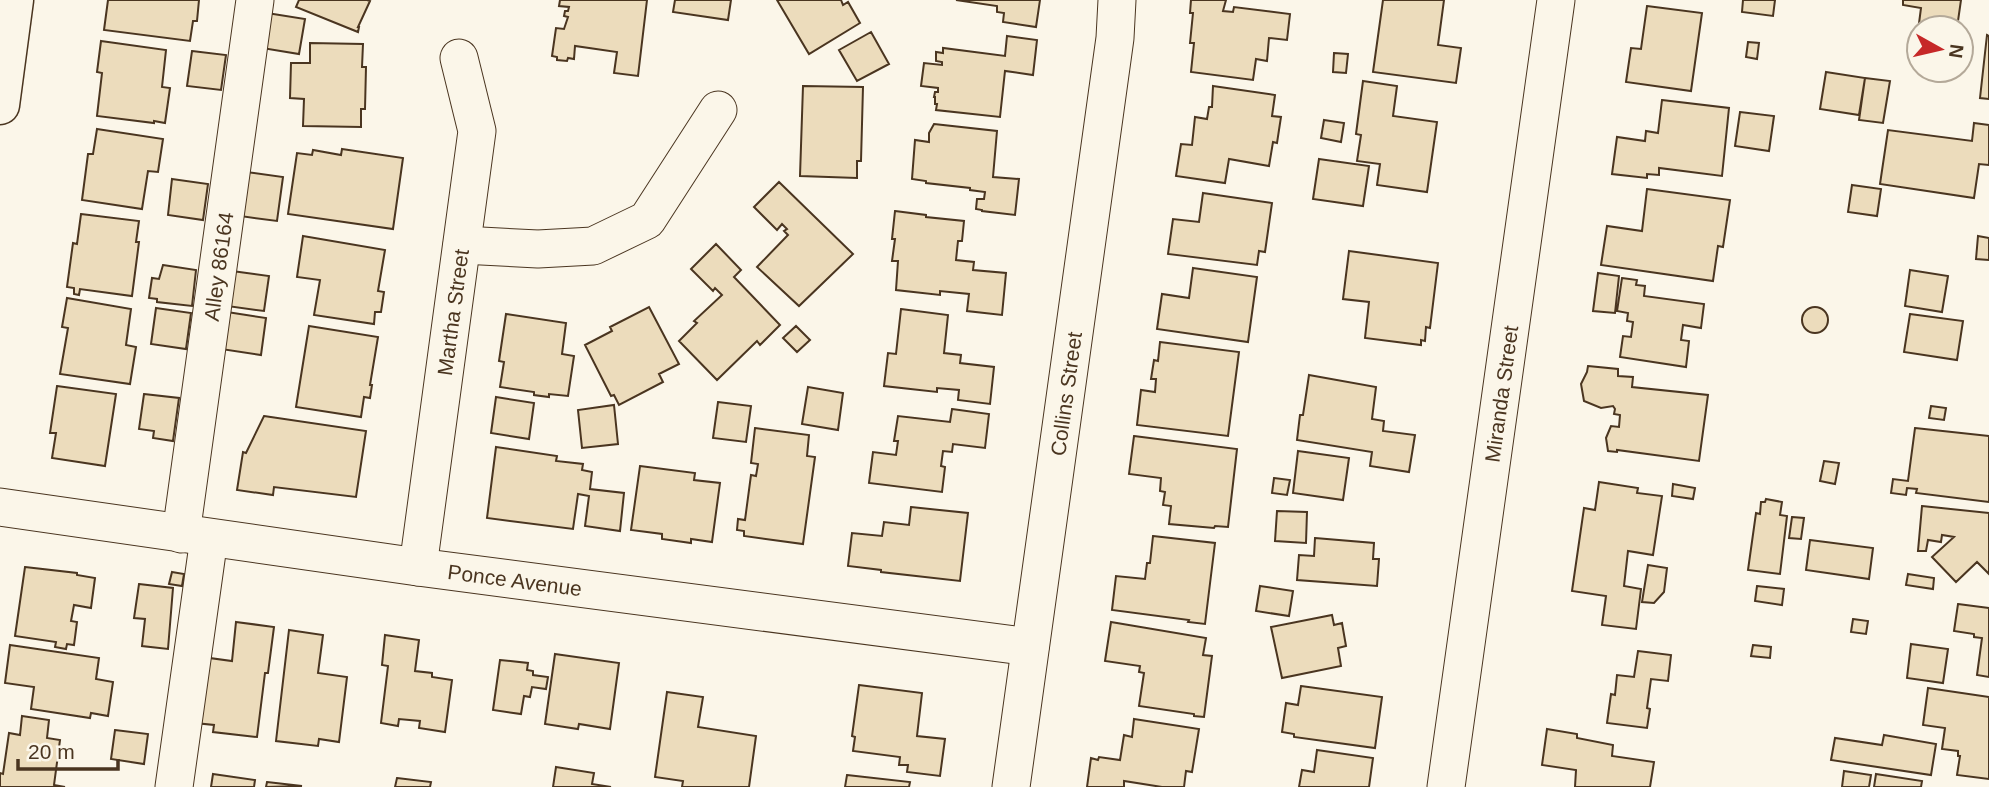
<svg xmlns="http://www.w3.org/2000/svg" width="1989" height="787" viewBox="0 0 1989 787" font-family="Arial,sans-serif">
<rect width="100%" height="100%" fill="#fbf6e9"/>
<!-- building -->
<path fill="#ecdcbc" stroke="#4a3520" stroke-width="2" d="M108,0H199L197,21H193L190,41L104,30Z
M299,0H367L370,1L358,27H359L358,32L296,7Z
M560,0H647L638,76L614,73L617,52L575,46L574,59L568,58L567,61L557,60V57L552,56L556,28L564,29L568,17L564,16L565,11H568L569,7L559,6Z
M675,0H731L728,20L673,12Z
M777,0H841L843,5L848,2L860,23L809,54Z
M956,0H1040L1036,27L1003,22L1004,13L997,12V6Z
M1191,0H1226L1223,11L1233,12L1234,7L1290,14L1287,40L1269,38L1267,61L1256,59L1253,80L1191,72L1194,43H1190L1193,13H1190Z
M1383,0H1444L1438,45L1461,48L1456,83L1373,72Z
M1743,0H1775L1773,16L1742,12Z
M1903,0H1961L1957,28H1919L1918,31L1921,8L1903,5Z
M1647,6L1702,13L1691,91L1626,82L1631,48L1641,49Z
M267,13L305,19L299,54L262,48Z
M871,32L889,64L857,81L839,50Z
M1987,35L1989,36V99L1980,98Z
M1007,36L1037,40L1033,75L1005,71L1000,117L936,110L937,104H935V97H934L935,92H938V88L921,86L924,63L942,65V62L936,61V52L943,53V48L1005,56Z
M101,41L166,50L162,87L170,88L165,123L154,121V123L97,116L102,73L97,72Z
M1748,42L1759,43L1757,59L1746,57Z
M310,43L363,44L362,67H366L365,109H361V127L303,126L304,99L290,98L291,63H310Z
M192,51L226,55L221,90L187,86Z
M1334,53L1348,54L1346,73L1333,72Z
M1826,72L1865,78L1859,115L1820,109Z
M1865,78L1890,81L1883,123L1859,120Z
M1363,81L1397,86L1393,116L1437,122L1427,192L1377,185L1380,164L1357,161L1361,135L1356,134Z
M803,86L863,87L861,161H857V178L800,176Z
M1213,86L1275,95L1272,116L1281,117L1277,143L1273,142L1269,166L1229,159L1225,183L1176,176L1181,144L1192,145L1195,117L1207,119L1209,107H1212Z
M1662,100L1729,108L1722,176L1659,168V175L1647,174V178L1612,174L1617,137L1645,141L1646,131L1658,133Z
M1740,112L1774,116L1769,151L1735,146Z
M1324,120L1344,123L1341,142L1321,138Z
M1974,123L1989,125V165L1979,164L1974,198L1880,184L1888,130L1972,141Z
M934,124L997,131L993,177L1019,179L1015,215L982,211V210L976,209L977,199H984L985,192L970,190V188L926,183V181L912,179L915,140L929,142V133Z
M97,129L163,139L158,172L148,171L142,209L82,200L88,154H93Z
M342,149L403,158L393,229L288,214L297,153L312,155L313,150L341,155Z
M1319,159L1369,166L1363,206L1313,199Z
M246,172L283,177L277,221L240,216Z
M172,179L208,184L203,220L168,215Z
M779,182L853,254L799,306L757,267L788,235L784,231L787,229L782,224L777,230L754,207Z
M1852,185L1881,189L1877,216L1848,212Z
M1647,189L1730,200L1723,247L1718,246L1713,281L1601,265L1607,226L1642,231Z
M1203,193L1272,203L1265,252L1259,251L1257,265L1168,254L1173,219L1199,222Z
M895,211L926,215V217L964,221L962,241H958L956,260L974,262L973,270L1006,273L1002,315L967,311L969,294L940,291V295L896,290L898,261H892L895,239H892Z
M81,214L139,221L136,242H139L132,296L80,289L79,295L74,294V288L67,287L73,243L77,244Z
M303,236L385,250L378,291L384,292L381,312H375L374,324L314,315L320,280L297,277Z
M1978,236L1989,238V260L1976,259Z
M716,244L741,270L734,277L780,325L760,345L757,341L717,380L679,341L697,323L694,321L722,295L715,288L713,291L691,269Z
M1349,251L1438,263L1430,328L1426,327L1425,341L1421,340V345L1365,338L1369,302L1343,299Z
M163,265L196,270L192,306L157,302V299L149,298L152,278L159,279Z
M1193,268L1257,277L1248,342L1157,329L1162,294L1189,298Z
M1910,270L1948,276L1942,312L1905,306Z
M232,271L269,276L264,311L227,306Z
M1598,273L1619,276L1615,313L1593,311Z
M1622,278L1637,280L1636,285L1645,286L1644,296L1704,304L1701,328L1683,325L1681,340L1689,341L1686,367L1620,357L1623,336L1631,337L1633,322L1627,321L1628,313L1617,311Z
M67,298L131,309L126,345L136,347L130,384L60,374L68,328L62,327Z
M1802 320a13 13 0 1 1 26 0a13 13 0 1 1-26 0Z
M649,307L679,364L659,374L663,382L619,405L614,395L611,396L585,345L612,331L610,327Z
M156,308L191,313L186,349L151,344Z
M901,309L948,315L944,353L961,355L960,363L994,367L990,404L958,400L959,390L937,388V392L884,386L888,353L896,354Z
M227,312L266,318L261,355L221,349Z
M506,314L566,323L562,354L574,356L568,396L549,394V397L534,395V392L500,387L504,362L499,361Z
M1910,314L1963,321L1957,360L1904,352Z
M309,326L378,337L370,385H372L370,398L364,397L361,417L296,407Z
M796,326L810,340L797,352L783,338Z
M1160,342L1239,352L1228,436L1137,425L1141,390L1155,392L1156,379H1151L1154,360L1158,361Z
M1588,366L1618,369V376L1633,377L1632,387L1708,395L1699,461L1617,450V452L1608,451L1606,438L1611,426L1619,427L1620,415L1614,414L1615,409L1613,406L1601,408L1584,401L1581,384L1587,372Z
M1309,375L1376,387L1372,419L1384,421L1383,431L1415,435L1409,472L1370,466L1372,452L1297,440L1300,415H1303Z
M57,386L116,394L105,466L52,458L56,433H50Z
M808,387L843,393L838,430L802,424Z
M144,394L179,398L173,441L153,438L154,431L139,429Z
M496,397L534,403L529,439L491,433Z
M718,402L751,406L746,442L713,438Z
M614,405L618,444L582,448L578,410Z
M1931,406L1946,408L1944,420L1929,418Z
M952,409L989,414L985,448L953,444L952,452L943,451L941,466L945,467L942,492L869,483L873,452L896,455L898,441H894L898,416L950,422Z
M264,416L366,431L356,497L274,487L273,495L237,490L243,452L246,453Z
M755,428L809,435L807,456L815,457L803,544L744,536V531L737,530L738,519L745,520L751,475L756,476L758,464L751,463Z
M1915,428L1989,436V502L1916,493L1917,489L1907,488L1906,495L1891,493L1893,479L1908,481Z
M1134,436L1237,449L1228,527L1215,526L1214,528L1169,524L1171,506L1163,505L1165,492L1160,491L1161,478L1129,474Z
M496,447L557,456L556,461L583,464L582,470L592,472L590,489L624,493L620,531L585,526L589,496L578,494L573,529L487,518Z
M1298,451L1349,458L1343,500L1293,493Z
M1824,461L1839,463L1835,484L1820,481Z
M640,466L695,473L694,480L720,483L712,542L691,539V543L662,539V534L631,530Z
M1274,478L1290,480L1287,495L1272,493Z
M1599,482L1638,488L1637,493L1662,496L1653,555L1628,551L1624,586L1641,589L1636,629L1602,625L1606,596L1572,591L1584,508L1595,510Z
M1673,484L1695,488L1693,499L1672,496Z
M1766,499L1782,502L1780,515L1787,516L1780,574L1748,570L1756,513L1760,514L1761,502H1765Z
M1922,506L1989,513V574L1977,562L1956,582L1932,557L1954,537L1942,535L1941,542L1928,540L1926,551H1918Z
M911,507L968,513L960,581L881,572V570L848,566L852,533L882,536L884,522L909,525Z
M1277,511L1307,512L1306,543L1275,541Z
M1792,517L1804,518L1801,539L1789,538Z
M1153,536L1215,543L1205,624L1188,622L1189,620L1112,610L1116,576L1145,579L1147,563H1150Z
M1315,538L1374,543L1373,559H1379L1377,586L1297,580L1299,555L1314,556Z
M1810,540L1873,548L1869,579L1806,570Z
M1648,565L1667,568L1664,592L1654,603L1642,602Z
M25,567L77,573V575L95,578L91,608L74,605L71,621L77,622L74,645L67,644L66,649L55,647L56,642L15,636Z
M172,572L184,574L182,586L169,584Z
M1908,574L1934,578L1933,589L1906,585Z
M139,584L173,588L168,649L142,646L145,619L134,618Z
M1260,586L1293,591L1289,616L1256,611Z
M1757,586L1784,589L1782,605L1755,601Z
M1958,604L1989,608V677L1977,675L1982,638L1974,637V634L1954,631Z
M1332,615L1334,625L1342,623L1346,646L1338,648L1341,666L1282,678L1271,627Z
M1853,619L1868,621L1866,634L1851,632Z
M236,622L274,627L268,673H265L257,737L213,732L214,725L195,723L202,657L232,661Z
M1111,622L1206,638L1203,655L1212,656L1204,717L1194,716V714L1139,706L1144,673L1139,672L1140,666L1105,661Z
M289,630L323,635L318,673L347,677L339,742L319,739L318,746L276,741Z
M385,635L419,640L415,671L432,673V677L452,680L445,732L419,728L420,721L399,719L398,726L381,723L388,666L382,665Z
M1911,644L1948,649L1943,683L1907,678Z
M10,645L99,658L96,679L113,682L108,716L91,713L90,718L31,709L34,687L5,683Z
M1753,645L1771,647L1770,658L1751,656Z
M1638,651L1671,655L1668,681L1651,679L1647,708L1650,709L1647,728L1607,723L1611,694L1615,695L1617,675L1634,677Z
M555,654L619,663L610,729L579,724L578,729L545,724Z
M500,660L528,663L527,670L533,671V675L548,677L546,689L532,687L530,697L524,696L521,714L493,710Z
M859,685L922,693L917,736L945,739L940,776L907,772L908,765H899L900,757L853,751L855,737L852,736Z
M1301,686L1382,697L1375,748L1294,737V734L1282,732L1286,703L1298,705Z
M1928,688L1989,697V779L1957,775L1960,756H1958V751L1942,749L1945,728L1923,725Z
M667,692L703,697L698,727L756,736L749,787H682L683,781L655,777Z
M22,716L49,720L47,738L60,740L54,785L65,787H0V773L3,774L9,733L20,735Z
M1134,719L1199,729L1192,772L1186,771L1184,787H1162L1124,781V787H1087L1091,758L1098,760L1099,757L1120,760L1124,735L1132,737Z
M1547,729L1577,734V738L1613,745L1612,756L1654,762L1650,787H1575L1576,770L1542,765Z
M115,730L148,734L144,764L111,759Z
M1884,735L1936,744L1931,775L1831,760L1835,738L1882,745Z
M1317,750L1373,758L1369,787H1299L1302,770L1314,772Z
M556,767L594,773L592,784L611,787H553Z
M1844,771L1871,775L1869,787H1842Z
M213,774L255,780L254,787H211Z
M1876,774L1922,781L1921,787H1874Z
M847,775L910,782L909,787H845Z
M397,778L431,782L430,787H395Z
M267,782L302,786L266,787Z"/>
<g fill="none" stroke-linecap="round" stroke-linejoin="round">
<defs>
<g id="minor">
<path d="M462,245L538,249L593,246L647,220L718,110"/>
<path id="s1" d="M0,507L418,567L1030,647"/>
<path id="s2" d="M181,534L255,0"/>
<path id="s3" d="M418,567L477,131L459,58"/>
<path d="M174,787L209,538"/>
<path id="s4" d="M1011,787L1115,38L1117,0"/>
<path id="s5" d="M1446,787L1556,0"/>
</g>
<path id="major" d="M0,105L14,0"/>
</defs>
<!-- minor casing -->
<use href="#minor" stroke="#4a3520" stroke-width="39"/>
<!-- major casing -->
<use href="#major" stroke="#4a3520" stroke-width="41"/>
<!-- minor -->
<use href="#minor" stroke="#fbf6e9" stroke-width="37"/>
<!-- major -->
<use href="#major" stroke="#fbf6e9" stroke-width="38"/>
</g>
<g text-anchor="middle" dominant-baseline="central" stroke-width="5" stroke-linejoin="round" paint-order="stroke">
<!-- street labels -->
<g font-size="21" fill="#4a3520" stroke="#fbf6e9">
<text stroke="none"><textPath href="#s2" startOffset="270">Alley 86164</textPath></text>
<text stroke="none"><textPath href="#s3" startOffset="257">Martha Street</textPath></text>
<text stroke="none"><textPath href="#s5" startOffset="397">Miranda Street</textPath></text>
<text stroke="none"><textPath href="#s4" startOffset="397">Collins Street</textPath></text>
<text stroke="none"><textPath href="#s1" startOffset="520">Ponce Avenue</textPath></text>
</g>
</g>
<!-- north arrow -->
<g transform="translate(1940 49) rotate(98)"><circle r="33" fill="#fbf6e9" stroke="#b4a999" stroke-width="2"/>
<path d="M0-5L12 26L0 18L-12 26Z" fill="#c62828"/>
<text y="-10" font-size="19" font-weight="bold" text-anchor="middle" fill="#4a3520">N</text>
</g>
<!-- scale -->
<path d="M18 759v10h100v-10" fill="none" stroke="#4a3520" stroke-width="3.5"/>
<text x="28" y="759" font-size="21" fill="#4a3520" stroke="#fbf6e9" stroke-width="5" paint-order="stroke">20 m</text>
</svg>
